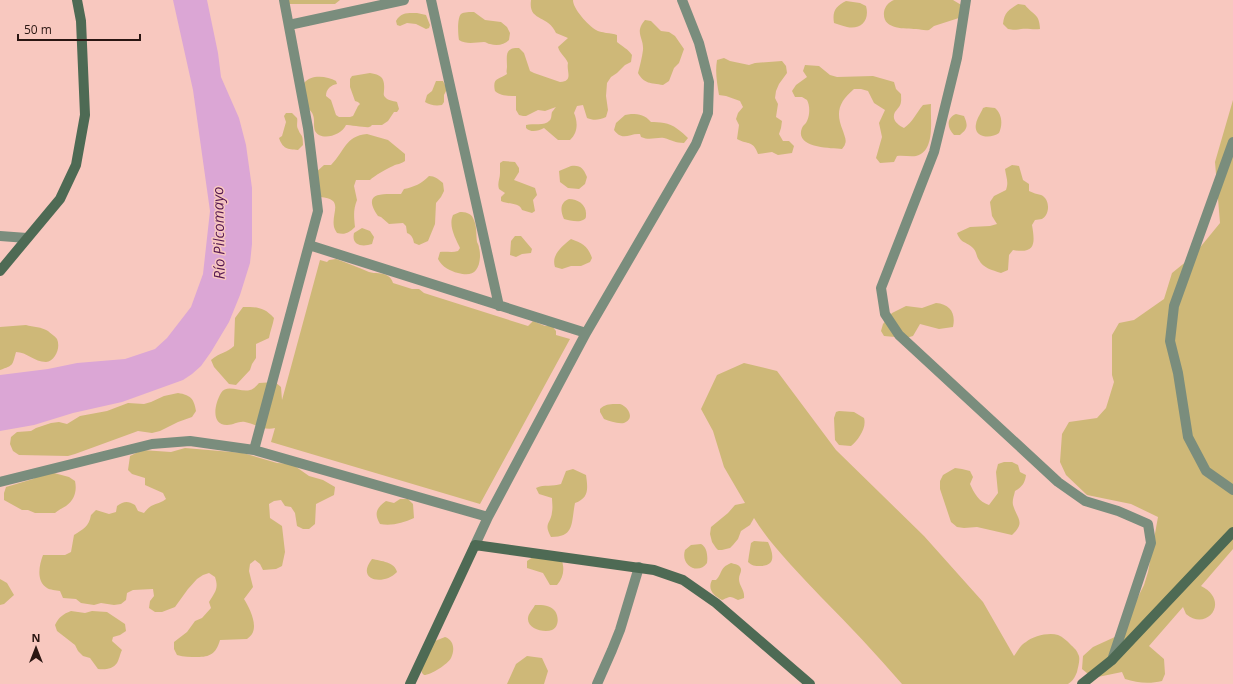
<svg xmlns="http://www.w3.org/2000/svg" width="1233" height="684" viewBox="0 0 1233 684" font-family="'Open Sans',sans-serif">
<rect width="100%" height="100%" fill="#f8c8bf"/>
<!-- green -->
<path fill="#ceb878" d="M284,0H340L335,4H284Z
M531,0H573C573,9 588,25 596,30C600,33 612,33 617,35V42C623,47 628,49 632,55L631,62L625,65L617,73L611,77L607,83L606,96L608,110L606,117C599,120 594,121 587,118L583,105L577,106L574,113C578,122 578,133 570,140H558L544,128C538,131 531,133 526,128V125C533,123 545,126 549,121C552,119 551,115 552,112C553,111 555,108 556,107L545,111L538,110L526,116H523L519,115L516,110V96C509,96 500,96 495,91C492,77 499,80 507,74C506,71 507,69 507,67C507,57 504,47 519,48L524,53L530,71L534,73L560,82C574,81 566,71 568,63C565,56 560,54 558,47L568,38L556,33C548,14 528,22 531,0Z
M894,0H953L963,6L962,17L934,26L929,30C924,31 921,29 916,29C905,28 882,30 884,12C885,6 889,2 894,0Z
M846,1L860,3L866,6C870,20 861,30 847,27C842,26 838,24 834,23C832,11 836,6 846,1Z
M1018,4L1025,5C1034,16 1039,13 1040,29C1033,30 1028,28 1021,29C1016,30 1013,30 1008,29L1003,24C1004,12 1009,10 1018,4Z
M474,12L485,20L501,22L507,27L510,33L509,40C504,45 497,46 490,44C488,44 486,42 484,42C476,42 467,45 459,40C458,35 457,18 461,14C464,12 470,12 474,12Z
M417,13L426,15L430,25L429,28L426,29L416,24L407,23L400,26L397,25L396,21C401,12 408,13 417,13Z
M645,20L651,21L661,31L669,32L675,36L684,49L679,63L674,68L669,81L663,85C651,83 644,84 638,73C640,65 642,58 643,50C644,37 634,33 645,20Z
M724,58L730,61L749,65L755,63L782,61L786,66L787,73L779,84L776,91L775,98L778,104L776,117L782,121L781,128L779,134L783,141H789L794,146L792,153L778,155L772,152L758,154C753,140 748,145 737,139L739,125L736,119L738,113L743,107L740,101L726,96L719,95C717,83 715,72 717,60Z
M805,65L819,66L830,75L837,77L873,76L894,82L896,89L901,94C901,98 902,103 899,107C899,107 895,112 895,112C891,120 898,125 904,128C913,122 916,113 923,105L931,104C930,120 936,151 916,156C910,157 903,155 897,156L894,162L880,163L876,158L882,137L879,123L885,110L874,103L868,91L861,89H854C839,102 835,112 843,131C844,135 847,140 845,144C845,146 843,147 842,149C830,148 794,148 802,128C803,125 806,124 807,121C810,114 810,106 807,100L802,97H795L792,91L796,85L807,77L803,71Z
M370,73C382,75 385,78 384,91C384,93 383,95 385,97C387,100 393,101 397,102L399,109L397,112H394L388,121L382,125H372C371,126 370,127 369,127C367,128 350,125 346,125C342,135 321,142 315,131C313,126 315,120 313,115C312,111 306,107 303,103L304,83C311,74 327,76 336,81L337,84C331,85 326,89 326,96L331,100L336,115L339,117H350L353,116L358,106L360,104L358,102L355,101L350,87V79L352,76Z
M436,81H443L447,89L444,95V102L442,105C435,106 430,105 425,102L427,95L432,91Z
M1233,100V549L1201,586C1231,601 1207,632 1186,614L1183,607L1149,646L1164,659L1165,674L1162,681C1150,684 1137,683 1125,679L1122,672L1093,678L1082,669L1083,656L1093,647L1117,636L1131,611L1144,585L1148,572L1158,517L1131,504L1087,495L1066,475L1060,462L1062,434L1069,422L1097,418L1106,408L1114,382L1112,375V335L1119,323L1134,320L1164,299L1172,273L1193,256L1220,223L1215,162Z
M986,107L995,108C1002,114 1003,124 999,133C991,139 973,138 976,124C977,118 981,113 983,108Z
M286,113H292L297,118C298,121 296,126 298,129C301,137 303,133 303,145L298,150C287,149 283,149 279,138L282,136L286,122L284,116Z
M631,114C640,114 645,115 651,122C655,122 659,122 664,123C673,124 682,132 688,138L684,143C675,143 672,140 664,138C656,137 650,141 641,137L640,134C629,133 623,142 614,130L616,123L625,115Z
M956,114L964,116C968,125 968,129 960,135H954C947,128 946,118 956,114Z
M367,134L388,140L405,154V161C399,165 399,163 393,166C388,168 374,176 370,180H356L354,186L357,200C353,210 354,217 355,227C349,233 345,235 337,233C336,231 335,230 334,227C331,212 345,199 320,197L314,174L324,165H331C345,151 345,136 367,134Z
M503,161L515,162L519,168V172L514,180L535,188L537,195L533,200L535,211L532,213L522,210C519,202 509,205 501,201V197L505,193L499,189C497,183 500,179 500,173C500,170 500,166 500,163Z
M1012,165L1019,166L1023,180L1029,184V191C1033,193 1037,194 1041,195C1048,198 1050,208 1046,215C1045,217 1043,218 1042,219L1035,220L1032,225C1035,243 1036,254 1013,250L1009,255L1008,270L1001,273C992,270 983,268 979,260C976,256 977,252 973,248C966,241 961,244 957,233L970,227L990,226L997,224L992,216L990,202L994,196L1006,190C1009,182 1006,177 1005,169Z
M571,166C581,165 583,168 587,177L585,184L579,189L568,188L560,182L559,171Z
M429,176C435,176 438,179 443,183L444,191L441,197L436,203L435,224L428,241L419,245L414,243C413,238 412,235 407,233L406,226L403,223L389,224L381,217L378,216C361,191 383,194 401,194L404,189C415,187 422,183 429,176Z
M569,199C578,199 587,205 586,215C586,217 586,219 583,220C578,223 569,220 564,219C560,211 560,202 569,199Z
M460,212C465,212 471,213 473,218C477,225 476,234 477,242C478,244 479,246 479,248C480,251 480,254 480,257C479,272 472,277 458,273C450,271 442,267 438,259L440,252C446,251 452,253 458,251L460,248C456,239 448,226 453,215Z
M362,228L370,231L374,237L372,244C363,247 351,246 354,233Z
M515,236H521L532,249L531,253L522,254L516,257L510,255L511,241Z
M571,239C582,243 588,246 592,258L590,262L581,266H571L562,269L555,267C551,255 562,246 571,239Z
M336,259C347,263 358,267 369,272C375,274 382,272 388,276C391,278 392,280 393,283L412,289H419L424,293L528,326L533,321L545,326H552L556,331V335L570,339L480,504L271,442L275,428C264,431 256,424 245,422C238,421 234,425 227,425C210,425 215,403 221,393C227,383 241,393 250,390C254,389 256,386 259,383L275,382L281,387L282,400L320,260L327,262L329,260Z
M936,303C950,304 956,313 953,327L939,329L920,324L913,336L906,338L884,336L881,331L883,324L892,313L906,306L922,308Z
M243,307C257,307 264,307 274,318C273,325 270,331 269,338L256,344V358L252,364L250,370L236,385L229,384L214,367L211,360C220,352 227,353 234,346L235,318Z
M26,325C33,327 42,327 48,331C50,333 55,336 57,339C61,348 55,361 46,362C34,362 27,352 16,352C12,366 14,365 0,370V327Z
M744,363L777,371L836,450L924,536L983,602L1014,656C1018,651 1020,645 1026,642C1033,636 1049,632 1058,635C1063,637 1067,641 1070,644C1073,647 1077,650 1078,654C1081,658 1078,667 1077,672C1075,677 1073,681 1068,684H902C876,654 849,625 821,597C798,572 772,547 754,518L750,525L741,531L738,539L733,545L730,548L722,550H718L716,548L712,542L710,534L711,527L728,513L735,505L745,503L724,467L713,431L701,409L717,375Z
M178,393C191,395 194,399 196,411L192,417L178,422L160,431L152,433L138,431L75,454L68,456L19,455L13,451L10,444L11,437L17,432L31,431L36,428L51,423L59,422L67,424L80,416L107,411L128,403L144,404L151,402L164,396Z
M620,404C629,407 635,419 624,423C617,424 610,421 604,419L600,412V409C606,403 613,404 620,404Z
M839,411L854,412L864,418C867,428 858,440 851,446L839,445L835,440L834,418L836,412Z
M185,448L243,453L277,463L292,464L309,476L323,480L335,487L334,495L316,504L315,524L309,529H303L297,526L295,513L291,507L285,506L281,500L274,501L269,504L270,518L282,526L285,552L282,566L276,569L263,570L260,564L255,560L250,564L249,571L253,587L244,599C249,607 258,624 252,634C251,636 249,637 247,639L220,640C216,654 210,657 197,657C190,657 184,657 177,655L174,649V642L187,632L195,621L202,618L211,608L209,602C215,592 219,589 215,577L209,573L203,575L197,579L188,589L175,607L162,612H155L149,608L150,601L154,596L153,589L133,590L127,593L126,600L121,604L114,605L101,603L94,605L81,603L76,599L63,598L60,591C56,590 50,590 47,588C36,582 39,565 43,555H65L71,552L74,535C83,529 89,527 91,515L96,510L109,514L116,512L117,506C124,501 128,501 135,505L138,511L144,513C152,502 157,506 166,499L163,493L145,485V478L132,474L128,470L130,456L142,450L171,452Z
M1004,462H1012L1018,465L1020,472L1026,475C1025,483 1022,487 1015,491C1014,496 1012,500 1013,505C1017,519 1026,522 1012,535L977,527L964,528L957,527L951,522L940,489V481L943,475L955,468L962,469L970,471L973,477L970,484C974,493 979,502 989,505L998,493L996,472L998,464Z
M573,469L586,475C588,489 589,498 575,503C571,523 575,537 551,537C543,523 551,524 552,512C553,507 552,502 552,498L539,494L536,488C544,484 553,487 561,484L566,471Z
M54,473L69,477L75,481C77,490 75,500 66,506C62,508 59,510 55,513H35L28,510H22L4,500V493L6,487L33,479L39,475Z
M400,499H408L413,504L414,518C403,523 392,526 380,524C374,514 376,508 386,501L394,503Z
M754,541L768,542C773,553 777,566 760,566C755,566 752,566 748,562L749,555L751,543Z
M701,544C707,547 708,556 707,563C699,575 680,566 685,550L691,545Z
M533,557L561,558C565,568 564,577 557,585H550L543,573L527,568V561Z
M372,559C381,561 395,562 397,572C384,586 355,581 372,559Z
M731,563C734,564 738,564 740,567C743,571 739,574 739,579C739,586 745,590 744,598L738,600C729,595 730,597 722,600C714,596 707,590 712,580H716C723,573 719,568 731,563Z
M0,579L7,583L14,595L4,604L0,605Z
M535,605C543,605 550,605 555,611C559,617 559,627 552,630C544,633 527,629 528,618C528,614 533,609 535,605Z
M71,611L85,613L92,611L107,612L125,624L126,631L120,635L113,637L112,641L122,650C120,654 119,660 117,663C113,669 105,670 98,669L90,658L83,656L78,651L75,645L57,631L55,625C59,617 63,614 71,611Z
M445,637C454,640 455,650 451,658C448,664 431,675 424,675L422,673L421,669L430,643Z
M527,656L542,658L548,671L544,684H507L516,664Z"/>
<!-- water -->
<path fill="#dba6d5" d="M173,0H207L218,53L221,77L239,118L246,145L252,188V244L250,263L240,295L229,322L211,352L201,366L192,374L183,380L122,402L73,413L34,425L0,431V375L48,369L77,363L125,359L155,349L167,338L191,307L203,274L210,211L193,90Z"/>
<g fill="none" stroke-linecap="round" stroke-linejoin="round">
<!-- street -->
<path stroke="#7a8d7d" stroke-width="10" d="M431,0L499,306
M966,0L957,58L934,152L881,288L885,314L899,335L1058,482L1085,501L1118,511L1148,524L1151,543L1112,660
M289,25L404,0
M1233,142L1174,306L1170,341L1178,373L1188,437L1206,471L1233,490
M0,236L27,238
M309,245L586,333
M254,450L318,211L308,128L284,0
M0,482L152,444L190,441L254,450L488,517
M475,545L488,517L586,333L696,144L708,113L709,82L699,43L682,0
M597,684L612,650L620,630L639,567"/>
<!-- secondary -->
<path stroke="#4e6a54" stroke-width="10" d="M0,271L60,199L76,165L85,115L81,21L77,0
M410,684L475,545L654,570L683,580L716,603L810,684
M1082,684L1112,660L1233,532"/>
</g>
<g text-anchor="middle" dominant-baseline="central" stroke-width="3" stroke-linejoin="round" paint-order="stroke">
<!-- water labels -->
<g font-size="15" font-style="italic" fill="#561852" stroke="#f8c8bf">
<text transform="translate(218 233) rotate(-91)">Río Pilcomayo</text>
</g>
</g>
<!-- north arrow -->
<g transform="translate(36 648)" stroke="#f8c8bf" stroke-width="3" paint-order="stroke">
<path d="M0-3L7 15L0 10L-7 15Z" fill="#2a1612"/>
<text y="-6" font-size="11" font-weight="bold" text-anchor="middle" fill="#2a1612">N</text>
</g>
<!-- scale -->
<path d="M18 34v6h122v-6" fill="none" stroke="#2a1612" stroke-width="2"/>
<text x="24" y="34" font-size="12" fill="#2a1612" stroke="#f8c8bf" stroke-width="3" paint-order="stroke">50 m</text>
</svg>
